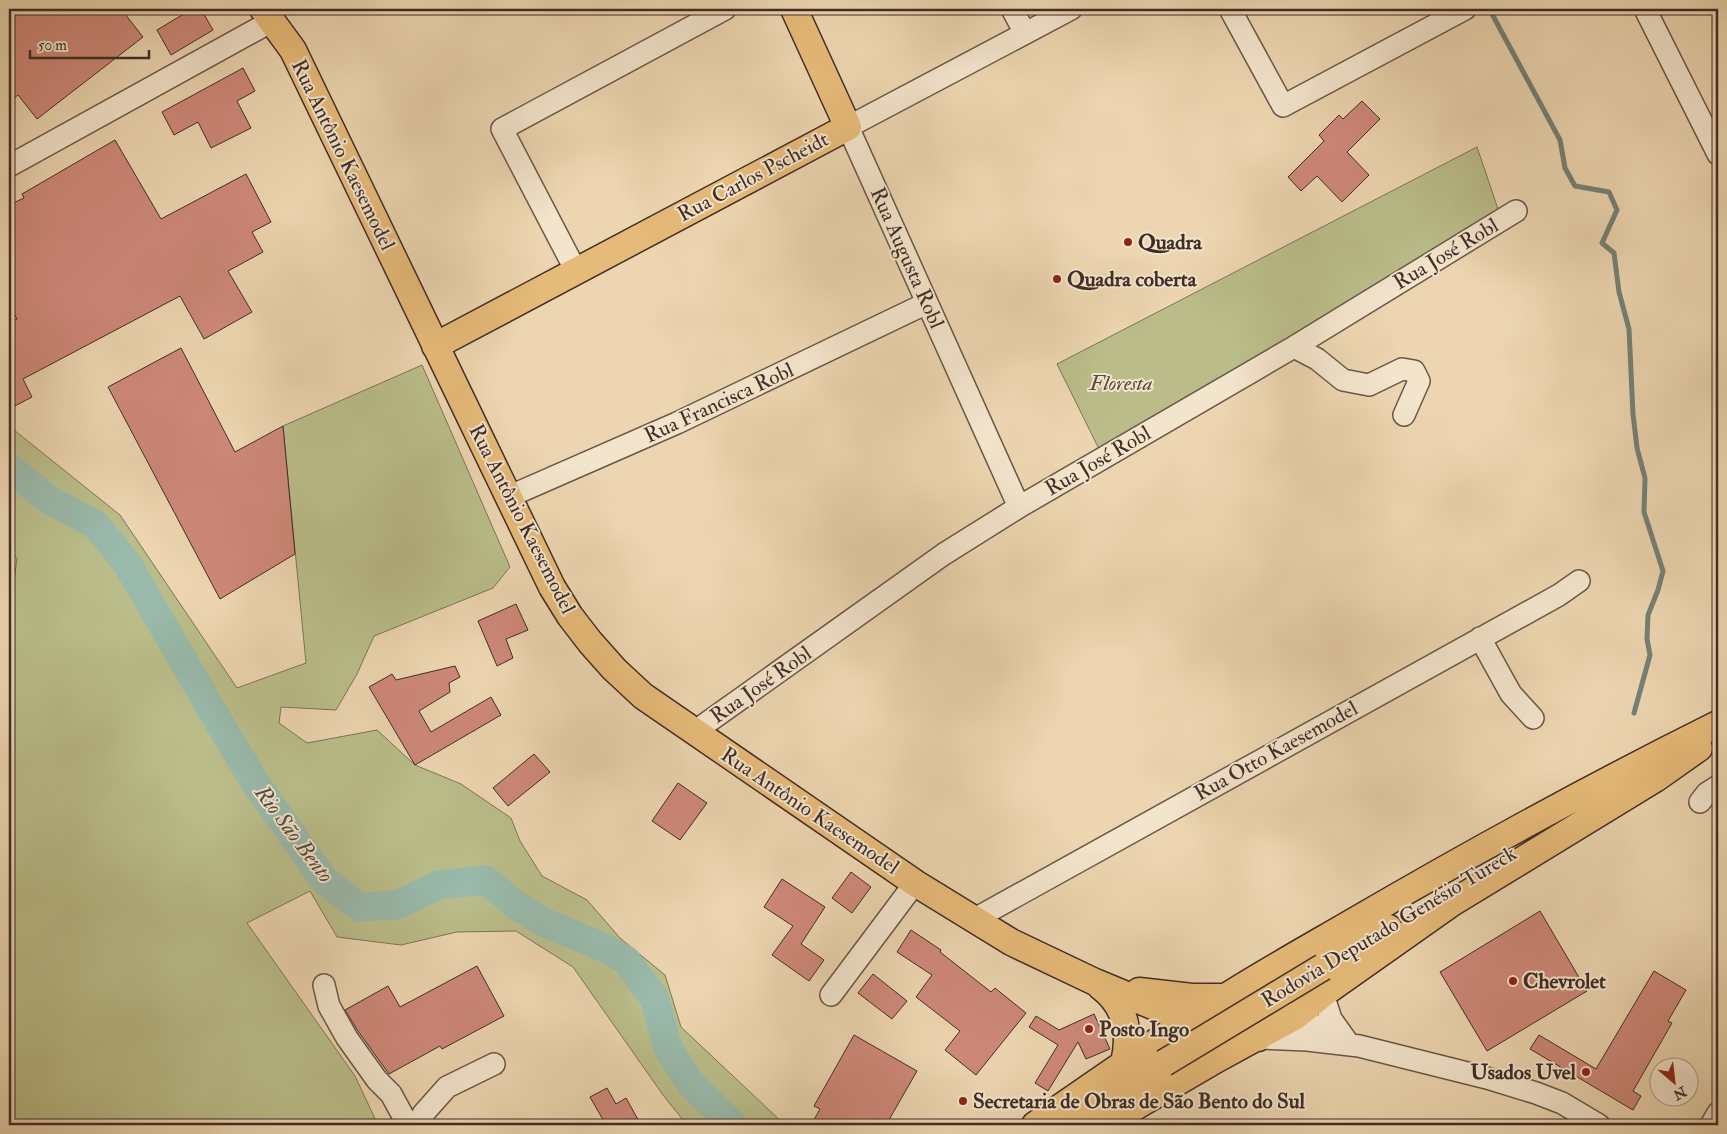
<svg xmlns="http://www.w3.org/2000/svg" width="1727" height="1134" viewBox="0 0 1727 1134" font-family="'IM FELL Double Pica',serif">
<rect width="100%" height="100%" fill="#ecd5b0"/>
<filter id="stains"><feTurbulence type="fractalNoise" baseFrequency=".004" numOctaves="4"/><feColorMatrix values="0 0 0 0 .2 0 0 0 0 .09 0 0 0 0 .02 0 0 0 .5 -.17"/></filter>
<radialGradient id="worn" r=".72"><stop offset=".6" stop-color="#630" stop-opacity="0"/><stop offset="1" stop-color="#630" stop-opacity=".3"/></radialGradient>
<!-- green -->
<path fill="#babd8a" stroke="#7c7558" d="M1477,147L1500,215L1099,449L1057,364Z
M422,365L510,567L493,588L374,636L357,674L336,710L281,707L279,723L307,743L377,730L415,765L461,784L511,818L520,841L542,876L587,900L620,938L665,975L681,1027L785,1125H687L663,1095L573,967L516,931L457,932L401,945L337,937L310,891L247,923L355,1076L378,1125H9V622L17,558L9,553V426L120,515L237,688L306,663L283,426Z"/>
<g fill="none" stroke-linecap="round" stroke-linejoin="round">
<!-- stream -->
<path stroke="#758176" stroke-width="5" d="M1492,14L1560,140L1565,168L1575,186L1609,192L1617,210L1602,243L1614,253L1619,292L1629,329L1633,414L1637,448L1645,478L1644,512L1663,571L1658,590L1648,615L1647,639L1650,655L1634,713"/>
<!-- river -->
<path stroke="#99b9aa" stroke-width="29" d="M9,468L51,501L96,525L128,565L220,724L256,784L325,881L359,907L397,905L438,885L486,880L517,906L545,923L603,947L626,960L655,999L667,1046L690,1083L733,1125"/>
</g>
<!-- building -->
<path fill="#ce8879" stroke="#3f2d27" d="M9,9H121L143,37L37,119L18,95L9,102Z
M192,9H201L213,30L171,55L157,30Z
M243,68L255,91L237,101L251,128L211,148L198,122L174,135L162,112Z
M1362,101L1380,119L1347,152L1369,175L1342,202L1317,176L1301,191L1288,177L1324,141L1319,135L1339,115L1343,119Z
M115,140L161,219L246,174L271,222L252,232L263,252L228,271L252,312L204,339L180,296L23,379L32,397L9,409V323L17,319L9,304V205L24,198L22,194Z
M181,348L235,452L283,426L295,554L220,599L108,387Z
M516,604L528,630L506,639L513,658L497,666L478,621Z
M455,666L460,677L449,683L450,692L419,711L431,732L491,697L501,715L415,765L369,687L392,674L396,680Z
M534,754L550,772L508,806L493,788Z
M678,783L707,803L680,840L652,821Z
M851,872L871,887L852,913L832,898Z
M782,879L825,907L801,944L824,960L809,981L772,955L793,926L764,907Z
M1540,911L1587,991L1487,1051L1440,972Z
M911,930L941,950L940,952L991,992L995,988L1026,1013L976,1075L945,1050L960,1031L916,997L932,975L897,952Z
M477,966L504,1016L442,1049L440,1046L389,1074L358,1031L345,1010L388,986L400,1007Z
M1654,971L1686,990L1668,1021L1672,1023L1633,1091L1641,1096L1633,1110L1530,1049L1539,1035L1596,1069Z
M873,974L907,1001L892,1019L858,993Z
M1094,1014L1110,1049L1086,1059L1078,1042L1048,1091L1035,1083L1058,1045L1029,1027L1036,1016L1059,1030Z
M854,1035L917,1071L886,1125H811L820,1109L814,1106Z
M607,1088L616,1104L626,1098L641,1125H606L590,1097Z"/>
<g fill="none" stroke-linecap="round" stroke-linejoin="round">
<defs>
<path id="minor" d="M1012,9L1025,33
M1230,9L1283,106L1465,9
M1645,9L1718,154
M9,166L272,21
M576,271L502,129L725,9
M1294,347L1317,359L1343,380L1369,385L1402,369L1414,371L1419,381L1404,415
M508,497L677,423L927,303
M1019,507L848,127L1071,9
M1480,638L1511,694L1533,718
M694,732L944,554L1019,507L1294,347L1516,211
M1700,802L1707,793L1718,786
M973,920L1559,595L1579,581
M324,985L329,1006L347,1038L377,1080L391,1094L408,1125
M1323,994L1331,1019L1346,1040
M831,995L915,883
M1259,1003L1296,1016L1340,1038
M1258,1038L1307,1040L1359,1046L1487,1078L1536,1093L1562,1103L1599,1125
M418,1125L423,1114L447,1087L494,1064
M1711,1125L1718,1113"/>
<path id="major" d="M263,9L293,50L552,587L570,616L590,642L614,669L643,696L915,883L1011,942L1095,982L1225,1036L1236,1038H1258
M435,346L848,127L794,9
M1323,967L1389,928
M1101,987C1126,1006 1131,1034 1124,1063
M1139,991L1192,997H1227
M1076,1116L1164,1063
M1035,1125C1097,1082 1159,1038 1224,998C1265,972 1308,948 1351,923C1471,853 1593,786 1718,724
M1104,1125L1217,1059L1296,1016L1323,994L1452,903L1655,779L1699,748"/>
</defs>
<!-- minor casing -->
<use href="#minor" stroke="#6a5749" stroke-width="24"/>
<!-- major casing -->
<use href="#major" stroke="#3f2d27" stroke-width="29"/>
<!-- minor -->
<use href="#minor" stroke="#f3e4cc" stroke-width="21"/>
<!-- major -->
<use href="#major" stroke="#e6ba78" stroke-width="26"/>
<defs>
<path id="major-bridge" d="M1164,1063L1323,967"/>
</defs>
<!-- major-bridge casing -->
<use href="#major-bridge" stroke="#3f2d27" stroke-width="29" stroke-linecap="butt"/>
<!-- major-bridge -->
<use href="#major-bridge" stroke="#e6ba78" stroke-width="26"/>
</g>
<!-- markers -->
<g fill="#8f2418" stroke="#f3e4cc" stroke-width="2">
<circle cx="1128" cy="242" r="5"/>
<circle cx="1057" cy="279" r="5"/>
<circle cx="1513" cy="981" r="5"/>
<circle cx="1089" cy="1029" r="5"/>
<circle cx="1586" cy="1072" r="5"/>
<circle cx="963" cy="1101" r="5"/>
</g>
<g text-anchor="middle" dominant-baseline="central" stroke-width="4" stroke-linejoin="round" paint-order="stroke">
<!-- street labels -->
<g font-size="21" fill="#3f2d27" stroke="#f3e4cc">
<text transform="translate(343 155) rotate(64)">Rua Antônio Kaesemodel</text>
<text transform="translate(753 177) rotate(-28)">Rua Carlos Pscheidt</text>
<text transform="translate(1446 254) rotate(-31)">Rua José Robl</text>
<text transform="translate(907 258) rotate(66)">Rua Augusta Robl</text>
<text transform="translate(719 403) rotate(-25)">Rua Francisca Robl</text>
<text transform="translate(1098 461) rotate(-30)">Rua José Robl</text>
<text transform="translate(522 519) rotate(63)">Rua Antônio Kaesemodel</text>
<text transform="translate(761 685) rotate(-35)">Rua José Robl</text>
<text transform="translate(1276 751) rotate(-29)">Rua Otto Kaesemodel</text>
<text transform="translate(810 811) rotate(34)">Rua Antônio Kaesemodel</text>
<text transform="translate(1389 927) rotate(-31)">Rodovia Deputado Genésio Tureck</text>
</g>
<!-- poi labels -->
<g font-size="21" font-weight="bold" fill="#3f2d27" stroke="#f3e4cc" text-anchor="start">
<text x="1138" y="242">Quadra</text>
<text x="1067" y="279">Quadra coberta</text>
<text x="1523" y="981">Chevrolet</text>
<text x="1099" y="1029">Posto Ingo</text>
<text x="1576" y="1072" text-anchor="end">Usados Uvel</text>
<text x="973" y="1101">Secretaria de Obras de São Bento do Sul</text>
</g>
<!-- park labels -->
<g font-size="21" font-style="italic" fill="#584a3b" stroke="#f3e4cc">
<text x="1121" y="383">Floresta</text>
</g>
<!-- water labels -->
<g font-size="22" font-style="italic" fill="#514941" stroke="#f3e4cc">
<text transform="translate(294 834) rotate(53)">Rio São Bento</text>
</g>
</g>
<!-- margin -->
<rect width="1727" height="1134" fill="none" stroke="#ecd5b0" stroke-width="30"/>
<rect x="10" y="10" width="1707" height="1114" fill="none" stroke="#3f2d27" stroke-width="2.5"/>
<rect x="15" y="15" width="1697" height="1104" fill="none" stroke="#3f2d27"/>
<!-- north arrow -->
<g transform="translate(1674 1082) rotate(152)"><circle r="24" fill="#f3e4cc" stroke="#ab9b8a"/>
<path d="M0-4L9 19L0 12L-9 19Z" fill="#8f2418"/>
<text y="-8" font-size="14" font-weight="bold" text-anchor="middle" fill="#3f2d27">N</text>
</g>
<!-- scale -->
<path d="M30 50v8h119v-8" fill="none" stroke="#3f2d27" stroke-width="2.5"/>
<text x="38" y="50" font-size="15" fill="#3f2d27" stroke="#f3e4cc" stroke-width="4" paint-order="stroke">50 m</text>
<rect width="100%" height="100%" filter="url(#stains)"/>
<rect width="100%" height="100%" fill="url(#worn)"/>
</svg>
